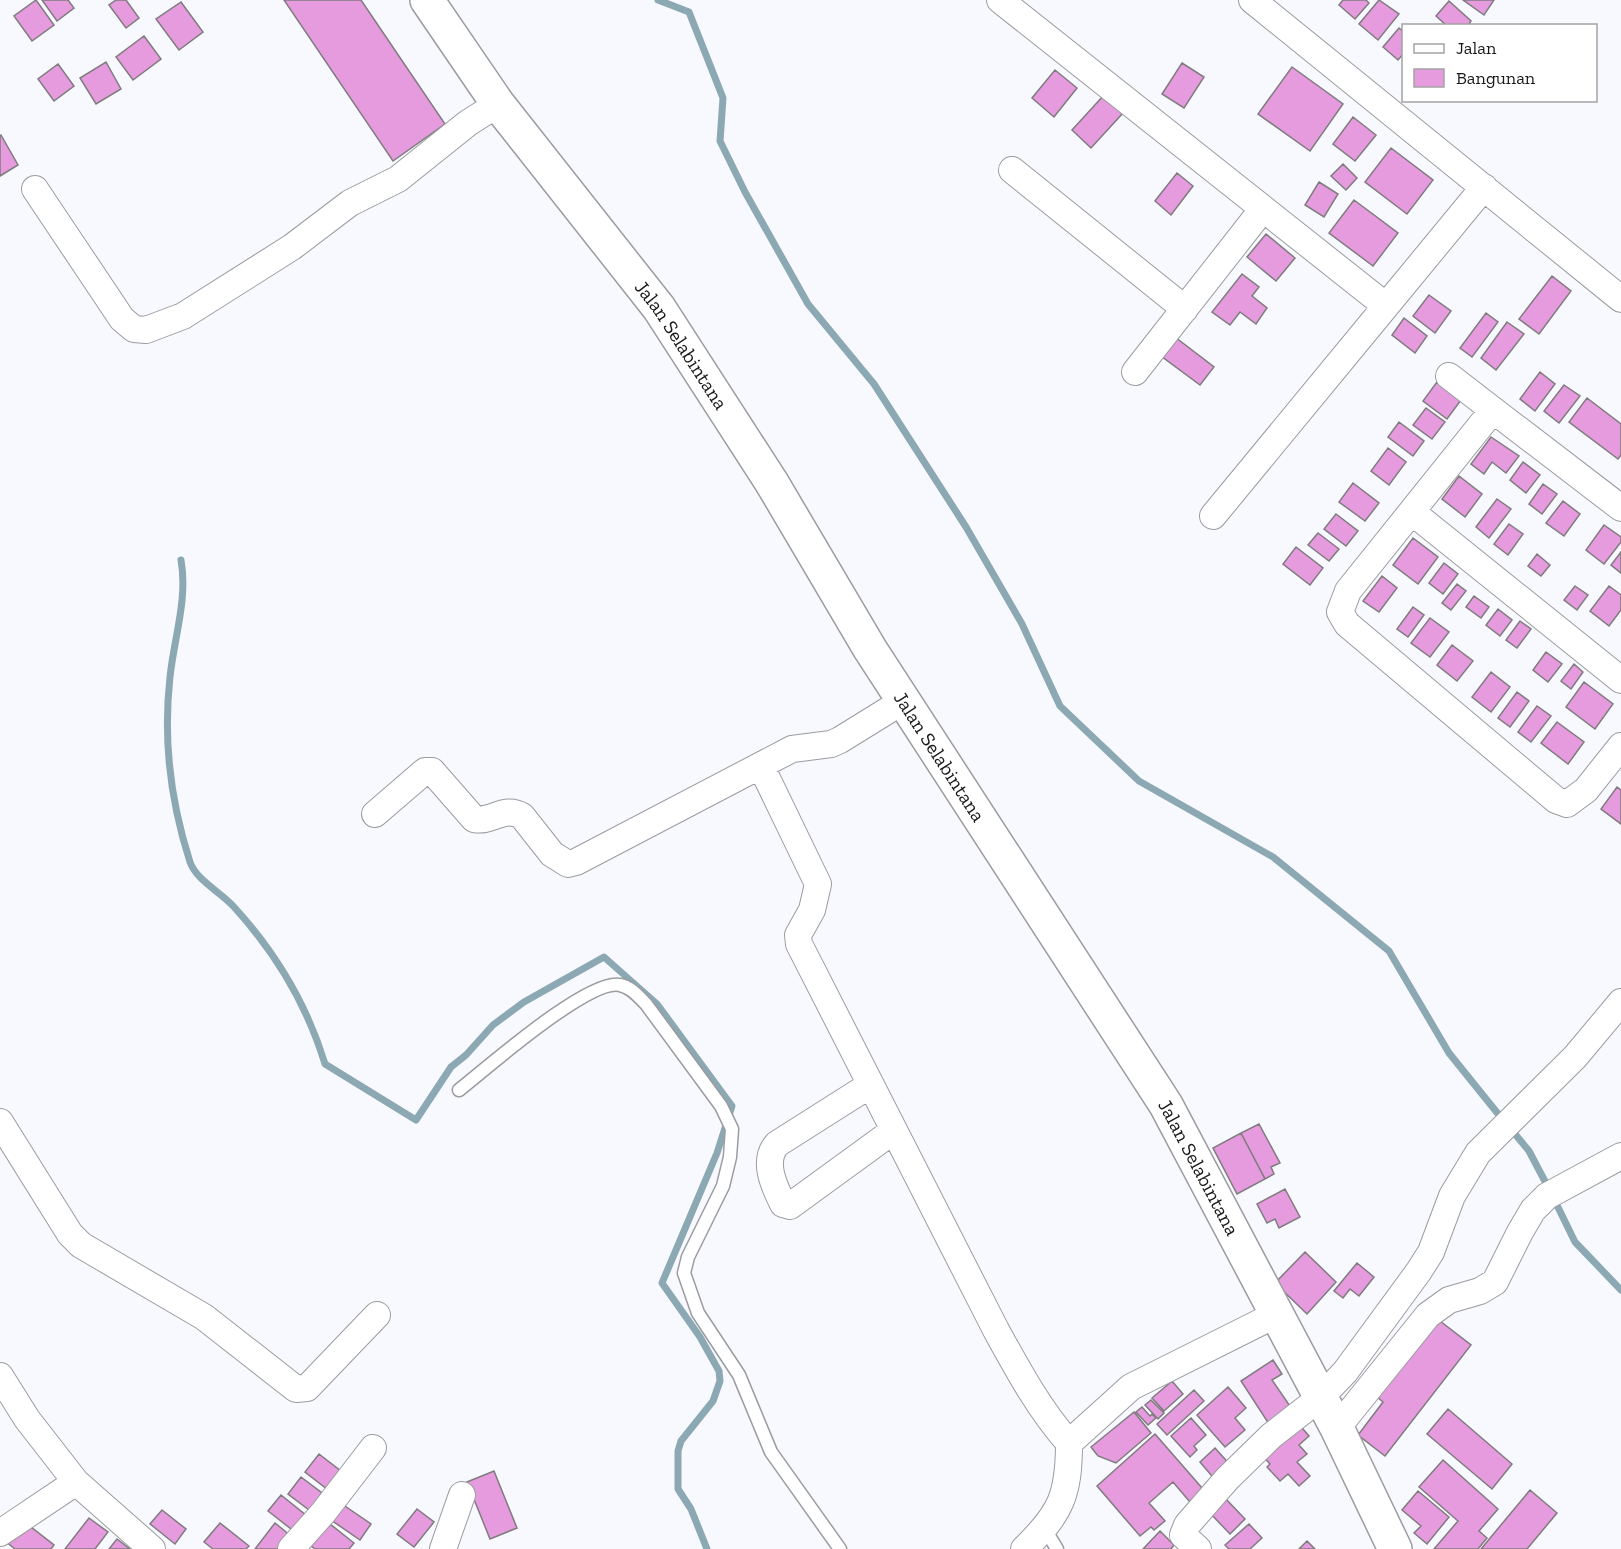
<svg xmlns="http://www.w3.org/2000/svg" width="1621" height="1549" viewBox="0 0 1621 1549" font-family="'Zilla Slab',serif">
<rect width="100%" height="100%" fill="#f8f9fe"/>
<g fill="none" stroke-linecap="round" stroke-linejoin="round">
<!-- stream -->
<path stroke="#8ba8b3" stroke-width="7" d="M658,0L689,12L723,98L720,141L745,192L808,304L874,384L966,527L1022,624L1060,706L1139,781L1273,857L1389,951L1449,1053L1503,1120
M181,560C188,599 174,638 170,677C163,739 171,803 190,862C196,880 222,893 234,907C276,953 307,1005 325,1064L416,1120L451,1067L466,1055L493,1025L524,1002L604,957L657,1004L732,1106L717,1153L662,1283L700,1337L719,1371L720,1381L713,1401L681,1441L678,1451V1489L691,1509L707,1549
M1510,1128L1529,1151L1549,1189
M1554,1199L1575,1242L1621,1290"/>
</g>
<!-- building -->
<path fill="#e59bdd" stroke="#7f7b7e" stroke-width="1.5" d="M36,0L54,25L32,41L14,16Z
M42,0H68L74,8L57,21Z
M116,0H126L139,18L126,28L109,5Z
M284,0H361L445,124L393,161Z
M1343,0H1366L1369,3L1355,19L1339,5Z
M1379,0L1399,14L1378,40L1359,24Z
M1463,0H1494L1484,15Z
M1449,1L1471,21L1468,26H1447L1436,16Z
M181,2L203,32L179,50L156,19Z
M1399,28L1404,32V53L1398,60L1383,47Z
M144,36L161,59L133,80L116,57Z
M106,62L121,89L96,104L80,78Z
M1182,63L1204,77L1184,108L1162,94Z
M58,64L74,86L54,101L38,79Z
M1292,67L1343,104L1310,151L1258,114Z
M1055,70L1077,88L1054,117L1032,98Z
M1104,95L1123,113L1091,148L1072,130Z
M1353,117L1376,135L1355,161L1333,144Z
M1,135L18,165L0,176V136Z
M1391,148L1433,180L1407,214L1365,182Z
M1343,164L1357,178L1346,190L1331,176Z
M1177,173L1193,186L1171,215L1155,201Z
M1319,182L1338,194L1324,217L1305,205Z
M1354,200L1398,233L1373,266L1329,233Z
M1266,234L1295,258L1276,281L1247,257Z
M1242,274L1259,287L1252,296L1267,308L1256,324L1240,312L1230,325L1212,312Z
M1552,276L1571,291L1539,334L1519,319Z
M1429,295L1451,311L1435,333L1413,316Z
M1486,313L1498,322L1472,357L1460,348Z
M1404,318L1427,336L1415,353L1392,335Z
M1507,322L1524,334L1496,370L1481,358Z
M1175,337L1214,367L1200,385L1161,356Z
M1540,372L1555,384L1535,411L1520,399Z
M1437,382L1461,400L1447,419L1423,401Z
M1564,385L1580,396L1559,423L1544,411Z
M1587,398L1621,424V455L1618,459L1569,422Z
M1426,408L1445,422L1432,439L1413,425Z
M1399,422L1424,441L1413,456L1388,437Z
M1491,437L1519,456L1506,473L1492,462L1484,474L1471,464Z
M1388,448L1406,462L1389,485L1371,471Z
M1523,462L1540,475L1526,493L1510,480Z
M1459,476L1482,494L1465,517L1442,499Z
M1353,483L1379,503L1365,521L1339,502Z
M1543,484L1557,494L1542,514L1529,504Z
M1497,499L1511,509L1489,538L1476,527Z
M1563,501L1580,514L1564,536L1546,523Z
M1336,514L1358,531L1346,546L1324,529Z
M1509,524L1523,534L1508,555L1494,544Z
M1604,525L1621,537V542L1604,564L1586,550Z
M1318,533L1339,549L1329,561L1308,545Z
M1413,538L1438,557L1418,584L1393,565Z
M1296,547L1323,568L1310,585L1283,564Z
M1621,552V573L1611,565Z
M1537,554L1550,565L1541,576L1528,566Z
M1444,563L1458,574L1443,594L1429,583Z
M1382,576L1397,588L1379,612L1363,601Z
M1457,584L1466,591L1451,610L1442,603Z
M1575,586L1588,595L1577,610L1564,600Z
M1609,586L1621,595V610L1609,626L1590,611Z
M1474,596L1489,607L1481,618L1466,607Z
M1413,607L1424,615L1408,637L1397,629Z
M1498,609L1512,620L1500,636L1486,625Z
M1430,618L1449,632L1430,657L1411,643Z
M1520,621L1531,629L1517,648L1506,640Z
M1452,645L1473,661L1457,681L1437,665Z
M1546,652L1562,664L1548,682L1533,670Z
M1574,664L1583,672L1571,689L1561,681Z
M1491,672L1510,687L1491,712L1472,697Z
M1584,682L1613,704L1595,729L1566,707Z
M1517,692L1529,701L1510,727L1498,718Z
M1537,706L1551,716L1531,742L1518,732Z
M1557,722L1584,742L1568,764L1541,743Z
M1617,787L1621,790V824L1601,809Z
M1259,1124L1280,1163L1271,1167L1274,1174L1265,1179L1241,1133Z
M1241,1133L1265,1179L1237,1194L1213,1148Z
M1285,1189L1300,1217L1279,1228L1275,1219L1267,1223L1257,1204Z
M1305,1252L1336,1282L1307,1314L1275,1283Z
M1357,1263L1374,1277L1359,1296L1350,1289L1343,1298L1334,1291Z
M1440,1321L1471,1345L1385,1456L1358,1435L1383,1402L1377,1397Z
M1273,1360L1282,1374L1272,1380L1292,1409L1269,1424L1241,1381Z
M1172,1381L1183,1394L1164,1411L1152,1398Z
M1228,1387L1246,1408L1235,1418L1245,1430L1225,1447L1197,1415Z
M1194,1390L1204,1401L1167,1435L1157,1424Z
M1151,1400L1164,1413L1158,1419L1145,1405Z
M1142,1407L1150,1416L1152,1414L1156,1418L1148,1425L1136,1412Z
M1448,1409L1512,1464L1492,1489L1427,1434Z
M1134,1412L1151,1433L1116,1463L1098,1456L1091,1447Z
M1191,1418L1206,1435L1194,1446L1197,1450L1190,1457L1171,1436Z
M1297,1422L1309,1436L1299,1445L1307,1454L1297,1462L1310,1476L1299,1486L1288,1474L1280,1481L1267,1467L1270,1464L1261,1454Z
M1155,1434L1209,1496L1195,1508L1173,1482L1149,1503L1165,1521L1154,1530L1151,1527L1140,1536L1097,1486Z
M1215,1448L1233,1468L1217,1482L1200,1462Z
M319,1454L346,1475L332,1493L305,1472Z
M1443,1460L1498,1509L1479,1531L1487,1538L1478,1549H1434L1458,1521L1419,1487Z
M494,1471L517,1528L490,1539L467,1482Z
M301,1477L330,1499L317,1516L288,1494Z
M1530,1490L1557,1513L1527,1549H1481Z
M1418,1491L1449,1517L1427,1544L1414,1533L1421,1526L1402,1510Z
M281,1495L312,1520L300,1536L268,1511Z
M1224,1497L1245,1519L1230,1534L1209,1512Z
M342,1504L371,1524L360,1540L331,1520Z
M417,1509L434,1522L414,1547L397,1534Z
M162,1510L186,1529L175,1544L150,1524Z
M89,1518L108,1532L95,1549H65Z
M22,1520L54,1545L51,1549H15L5,1541Z
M325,1520L354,1543L349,1549H315L307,1543Z
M220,1523L249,1546L246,1549H213L204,1542Z
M275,1523L291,1536L280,1549H255Z
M1249,1524L1262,1538L1250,1549H1229L1225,1545Z
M1160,1531L1174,1545L1171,1549H1143Z
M117,1539L130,1549H109Z
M1307,1541L1315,1549H1299Z"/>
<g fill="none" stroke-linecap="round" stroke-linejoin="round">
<defs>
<path id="lane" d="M459,1090C487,1068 589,978 620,985C631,987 639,997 646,1004L721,1106L732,1129L730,1157L723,1186L688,1257L684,1273L698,1313L739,1375L771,1452L840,1549
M1045,1529L1057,1549"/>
<path id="street" d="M1000,0L1386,306L1484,187
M1252,0L1621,299
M1012,170L1185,309
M35,189L122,319L134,329L146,330L183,316L292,247L350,203L398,179L468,123L498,104
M1135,372L1262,210
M1449,376L1493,410
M1621,508L1493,410L1348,591L1340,612L1347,624L1556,800L1567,804L1586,790L1621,746
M1412,512L1621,680
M1213,516L1386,306
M761,766L818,884L812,910L798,935L799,944L996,1330C1018,1370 1039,1409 1069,1443
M375,814L425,771H432L474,819C492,823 504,805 522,816L552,854L568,864L576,862L792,749L831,744L840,740L903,701
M870,1085L777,1144C762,1161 774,1186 783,1204L790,1206L893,1131
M0,1122L70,1234L81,1245L204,1317L296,1389L307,1388L377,1315
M0,1376L27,1419L76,1482L152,1549
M1337,1428L1428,1315L1449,1300L1480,1291L1495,1282L1520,1232L1533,1210L1547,1196L1621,1156
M0,1533L76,1482
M291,1549L323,1513L373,1448
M443,1549L462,1495
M1024,1549C1061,1513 1069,1495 1069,1443L1131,1387L1275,1315
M1198,1549L1183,1535L1187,1525L1227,1479L1271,1436L1321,1397L1345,1372L1419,1271L1431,1252L1452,1196L1478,1153L1575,1057L1621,1002"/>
<g id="secondary">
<path id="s1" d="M427,0L498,104L659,308L772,483L870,649L1166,1105L1337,1428L1395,1549"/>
</g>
</defs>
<!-- lane casing -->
<use href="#lane" stroke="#9b9ca0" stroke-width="15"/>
<!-- street casing -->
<use href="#street" stroke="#9b9ca0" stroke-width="28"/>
<!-- secondary casing -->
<use href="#secondary" stroke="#9b9ca0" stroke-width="36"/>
<!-- lane -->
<use href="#lane" stroke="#fff" stroke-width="12"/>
<!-- street -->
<use href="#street" stroke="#fff" stroke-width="26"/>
<!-- secondary -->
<use href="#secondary" stroke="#fff" stroke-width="33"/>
</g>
<g text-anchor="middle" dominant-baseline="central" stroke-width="5" stroke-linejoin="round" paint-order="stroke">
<!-- street labels -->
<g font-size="20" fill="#18181a" stroke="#fff">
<text stroke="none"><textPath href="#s1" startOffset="429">Jalan Selabintana</textPath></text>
<text stroke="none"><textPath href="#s1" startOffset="915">Jalan Selabintana</textPath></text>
<text stroke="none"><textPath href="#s1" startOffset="1401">Jalan Selabintana</textPath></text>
</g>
</g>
<!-- legend -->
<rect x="1402" y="24" width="195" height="78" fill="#ffffff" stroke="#a3a3a3" stroke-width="1.5"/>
<rect x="1414" y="44" width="30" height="9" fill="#ffffff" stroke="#a3a3a3" stroke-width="1.5"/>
<text x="1456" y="54" font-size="18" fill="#18181a">Jalan</text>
<rect x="1414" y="69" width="30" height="18" fill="#e59bdd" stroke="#a3a3a3" stroke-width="1.5"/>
<text x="1456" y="84" font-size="18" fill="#18181a">Bangunan</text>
</svg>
